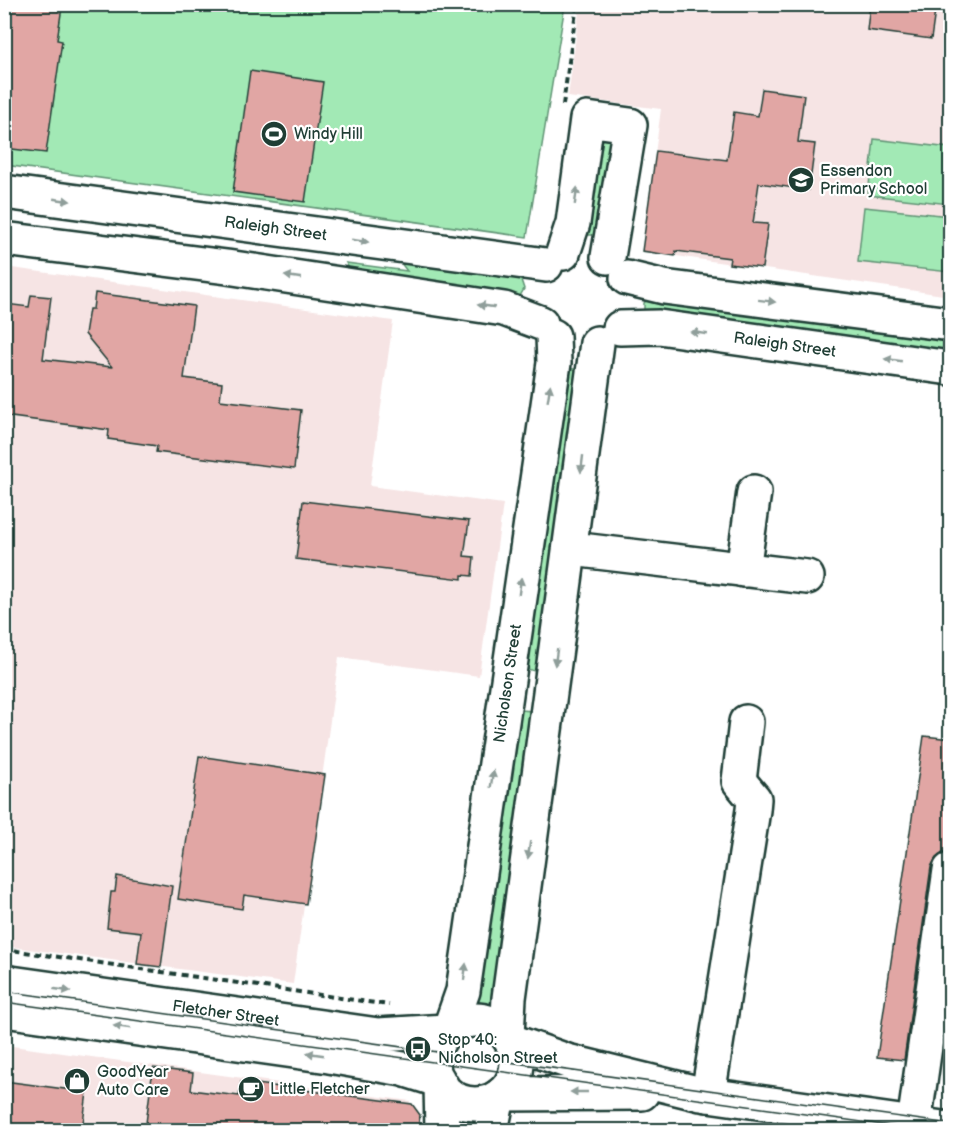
<svg xmlns="http://www.w3.org/2000/svg" width="955" height="1135" viewBox="0 0 955 1135" font-family="'Balsamiq Sans',sans-serif">
<rect width="100%" height="100%" fill="#fff"/>
<filter id="ink" filterUnits="userSpaceOnUse"><feTurbulence type="fractalNoise" baseFrequency=".0167" numOctaves="2"/><feDisplacementMap in="SourceGraphic" scale="12" xChannelSelector="R" yChannelSelector="G"/><feConvolveMatrix kernelMatrix="1 2 1 2 8 2 1 2 1" color-interpolation-filters="sRGB"/></filter>
<g filter="url(#ink)">
<!-- built -->
<path fill="#f6e4e4" d="M580,5H950V296L642,251L661,109L568,97Z
M5,267L393,321L370,486L503,504L479,676L339,657L293,984L5,946Z
M5,1045L410,1101L406,1130H5Z"/>
<!-- green -->
<path fill="#a2e9b5" stroke="#609374" stroke-width="1.5" d="M4,5H565L527,237L5,165Z
M614,133L599,235H589L584,230L593,138Z
M874,139L950,148V204L868,195Z
M864,207L950,216V272L858,262Z
M394,254L519,274L524,289L520,296L512,301L355,279L346,263L407,271Z
M652,294L950,333V360L644,311V303Z
M560,367L587,371L538,672L524,668Z
M521,710L532,711L494,1011L487,1013L474,1009L516,712Z
M469,1112L479,1118L481,1130H452L458,1115Z"/>
<!-- building -->
<path fill="#e1a6a4" stroke="#1f3d34" stroke-width="1.5" d="M4,4L62,7L57,40L62,41L46,153L4,148Z
M870,4H936L931,39L867,30Z
M250,71L323,82L305,202L233,192Z
M762,89L804,95L798,142L815,144L809,190L759,183L753,223L768,224L762,268L729,264L730,258L676,251L675,256L642,251L656,151L727,160L734,112L758,116Z
M95,293L194,306L184,378L222,383L220,400L301,410L294,469L156,452L157,446L108,439L109,430L4,416L6,304L29,307L31,295L51,297L43,359L112,367L85,334L89,309H93Z
M303,501L469,521L464,556L474,557L472,576L462,575V579L296,559Z
M924,736L951,739V827L947,852L936,858L931,867L904,1060L877,1057Z
M199,756L325,775L306,904L244,895L242,909L178,899Z
M117,876L172,886L161,967L137,964L141,932L107,928L111,892H115Z
M153,1068L193,1073L191,1090L239,1096L241,1082L412,1104L420,1115L418,1131H145Z
M4,1081L87,1092L82,1131H4Z"/>
<g fill="none" stroke-linecap="round" stroke-linejoin="round">
<defs>
<g id="minor">
<path id="s1" d="M4,192L546,265"/>
<path d="M4,239L227,267L504,309L541,323"/>
<path d="M563,253L573,223L587,119L630,125L608,257"/>
<path d="M627,278L664,287L950,324"/>
<path id="s2" d="M620,328L659,327L950,368"/>
<path d="M572,549L807,577"/>
<path d="M743,570L754,492"/>
<path id="s3" d="M4,982L378,1035L447,1031"/>
<path d="M4,1010L329,1056L403,1069L438,1080"/>
<circle cx="475" cy="1062" r="42"/>
<path id="s4" d="M450,1028L463,991L554,363L553,336"/>
<path d="M507,1035L509,998L597,343"/>
<path d="M511,1041L567,1061L701,1094L950,1129"/>
<path d="M441,1085L442,1130"/>
<path d="M502,1094L642,1093"/>
<path d="M708,1095L753,810L754,799L739,781L746,722"/>
<path d="M914,1124L950,870"/>
<path d="M491,1130L498,1097"/>
</g>
</defs>
<!-- minor casing -->
<use href="#minor" stroke="#1f3d34" stroke-width="38"/>
<!-- path -->
<path stroke="#1f3d34" stroke-width="4" stroke-dasharray="6 4.5" stroke-linecap="butt" d="M563,105L577,4
M4,949L389,1005"/>
<!-- minor -->
<use href="#minor" stroke="#fff" stroke-width="33"/>
<!-- tram -->
<path stroke="#1f3d34" stroke-width="1.5" d="M4,991L950,1124
M4,1002L919,1130"/>
</g>
<!-- one-way arrows -->
<defs><path id="oneway-solid" d="M-6-.8H1V-3.2L6.5 0L1 3.2V.8H-6Z" transform="scale(1.5)"/></defs>
<g fill="#8f9e9a">
<use href="#oneway-solid" transform="translate(576 196) rotate(-82)"/>
<use href="#oneway-solid" transform="translate(62 200) rotate(8)"/>
<use href="#oneway-solid" transform="translate(360 241) rotate(8)"/>
<use href="#oneway-solid" transform="translate(293 277) rotate(-172)"/>
<use href="#oneway-solid" transform="translate(767 301) rotate(7)"/>
<use href="#oneway-solid" transform="translate(486 306) rotate(-172)"/>
<use href="#oneway-solid" transform="translate(699 333) rotate(-172)"/>
<use href="#oneway-solid" transform="translate(893 360) rotate(-172)"/>
<use href="#oneway-solid" transform="translate(549 393) rotate(-81)"/>
<use href="#oneway-solid" transform="translate(582 464) rotate(97)"/>
<use href="#oneway-solid" transform="translate(520 586) rotate(-82)"/>
<use href="#oneway-solid" transform="translate(556 657) rotate(98)"/>
<use href="#oneway-solid" transform="translate(492 779) rotate(-81)"/>
<use href="#oneway-solid" transform="translate(529 850) rotate(98)"/>
<use href="#oneway-solid" transform="translate(465 972) rotate(-83)"/>
<use href="#oneway-solid" transform="translate(62 990) rotate(8)"/>
<use href="#oneway-solid" transform="translate(122 1027) rotate(-172)"/>
<use href="#oneway-solid" transform="translate(315 1054) rotate(-172)"/>
<use href="#oneway-solid" transform="translate(579 1092) rotate(180)"/>
</g>
</g>
<!-- icons -->
<defs>
<symbol id="stadium-disc" viewBox="-11 -11 22 22"><circle r="9.5" fill="#1f3d34" stroke="#fff"/><path d="M0-5a6.5 5 0 1 0 0 10a6.5 5 0 1 0 0-10ZM-3.5-1.8h7v3.6h-7Z" fill="#fff"/></symbol>
<symbol id="school-disc" viewBox="-11 -11 22 22"><circle r="9.5" fill="#1f3d34" stroke="#fff"/><path d="M0-5L7-2L0 1L-7-2ZM-4 1L0 2.5L4 1V4Q0 6-4 4Z" fill="#fff"/></symbol>
<symbol id="bus-disc" viewBox="-11 -11 22 22"><circle r="9.5" fill="#1f3d34" stroke="#fff"/><path d="M-5-6H5V4H4V6H2V4H-2V6H-4V4H-5ZM-3.5-4V0h7V-4ZM-3.5 1.2v1.5H-2V1.2ZM2 1.2v1.5H3.5V1.2Z" fill="#fff"/></symbol>
<symbol id="shop-disc" viewBox="-11 -11 22 22"><circle r="9.5" fill="#1f3d34" stroke="#fff"/><path d="M-5-2.5h2.3a2.7 3.5 0 0 1 5.4 0H5L5.5 6h-11ZM-1.5-2.5h3a1.5 2.3 0 0 0-3 0Z" fill="#fff"/></symbol>
<symbol id="cafe-disc" viewBox="-11 -11 22 22"><circle r="9.5" fill="#1f3d34" stroke="#fff"/><path d="M-5.5-4.5H6V0H3Q3 3.5 0 3.5H-2.5Q-5.5 3.5-5.5 0ZM3-3.2v2h1.7v-2ZM-6 4.5H4V6H-6Z" fill="#fff"/></symbol>
</defs>
<g fill-rule="evenodd">
<use href="#stadium-disc" x="259" y="119" width="30" height="30"/>
<use href="#school-disc" x="786" y="165" width="30" height="30"/>
<use href="#bus-disc" x="403" y="1034" width="30" height="30"/>
<use href="#shop-disc" x="62" y="1066" width="30" height="30"/>
<use href="#cafe-disc" x="236" y="1074" width="30" height="30"/>
</g>
<g text-anchor="middle" dominant-baseline="central" stroke-width="4.5" stroke-linejoin="round" paint-order="stroke">
<!-- poi labels -->
<g font-size="16" fill="#1f3d34" stroke="#fff" text-anchor="start">
<text x="294" y="134">Windy Hill</text>
<text x="820" y="171">Essendon<tspan x="820" dy="18">Primary School</tspan></text>
<text x="438" y="1040">Stop 40:<tspan x="438" dy="18">Nicholson Street</tspan></text>
<text x="97" y="1072">GoodYear<tspan x="97" dy="18">Auto Care</tspan></text>
<text x="270" y="1089">Little Fletcher</text>
</g>
<!-- street labels -->
<g font-size="16" fill="#1f3d34" stroke="#fff">
<text stroke="none"><textPath href="#s1" startOffset="274">Raleigh Street</textPath></text>
<text stroke="none"><textPath href="#s2" startOffset="166">Raleigh Street</textPath></text>
<text stroke="none"><textPath href="#s4" startOffset="350">Nicholson Street</textPath></text>
<text stroke="none"><textPath href="#s3" startOffset="224">Fletcher Street</textPath></text>
</g>
</g>
<!-- margin -->
<rect width="955" height="1135" fill="none" stroke="#fff" stroke-width="24"/>
<rect x="12" y="12" width="931" height="1111" fill="none" stroke="#1f3d34" stroke-width="2" filter="url(#ink)"/>
</svg>
